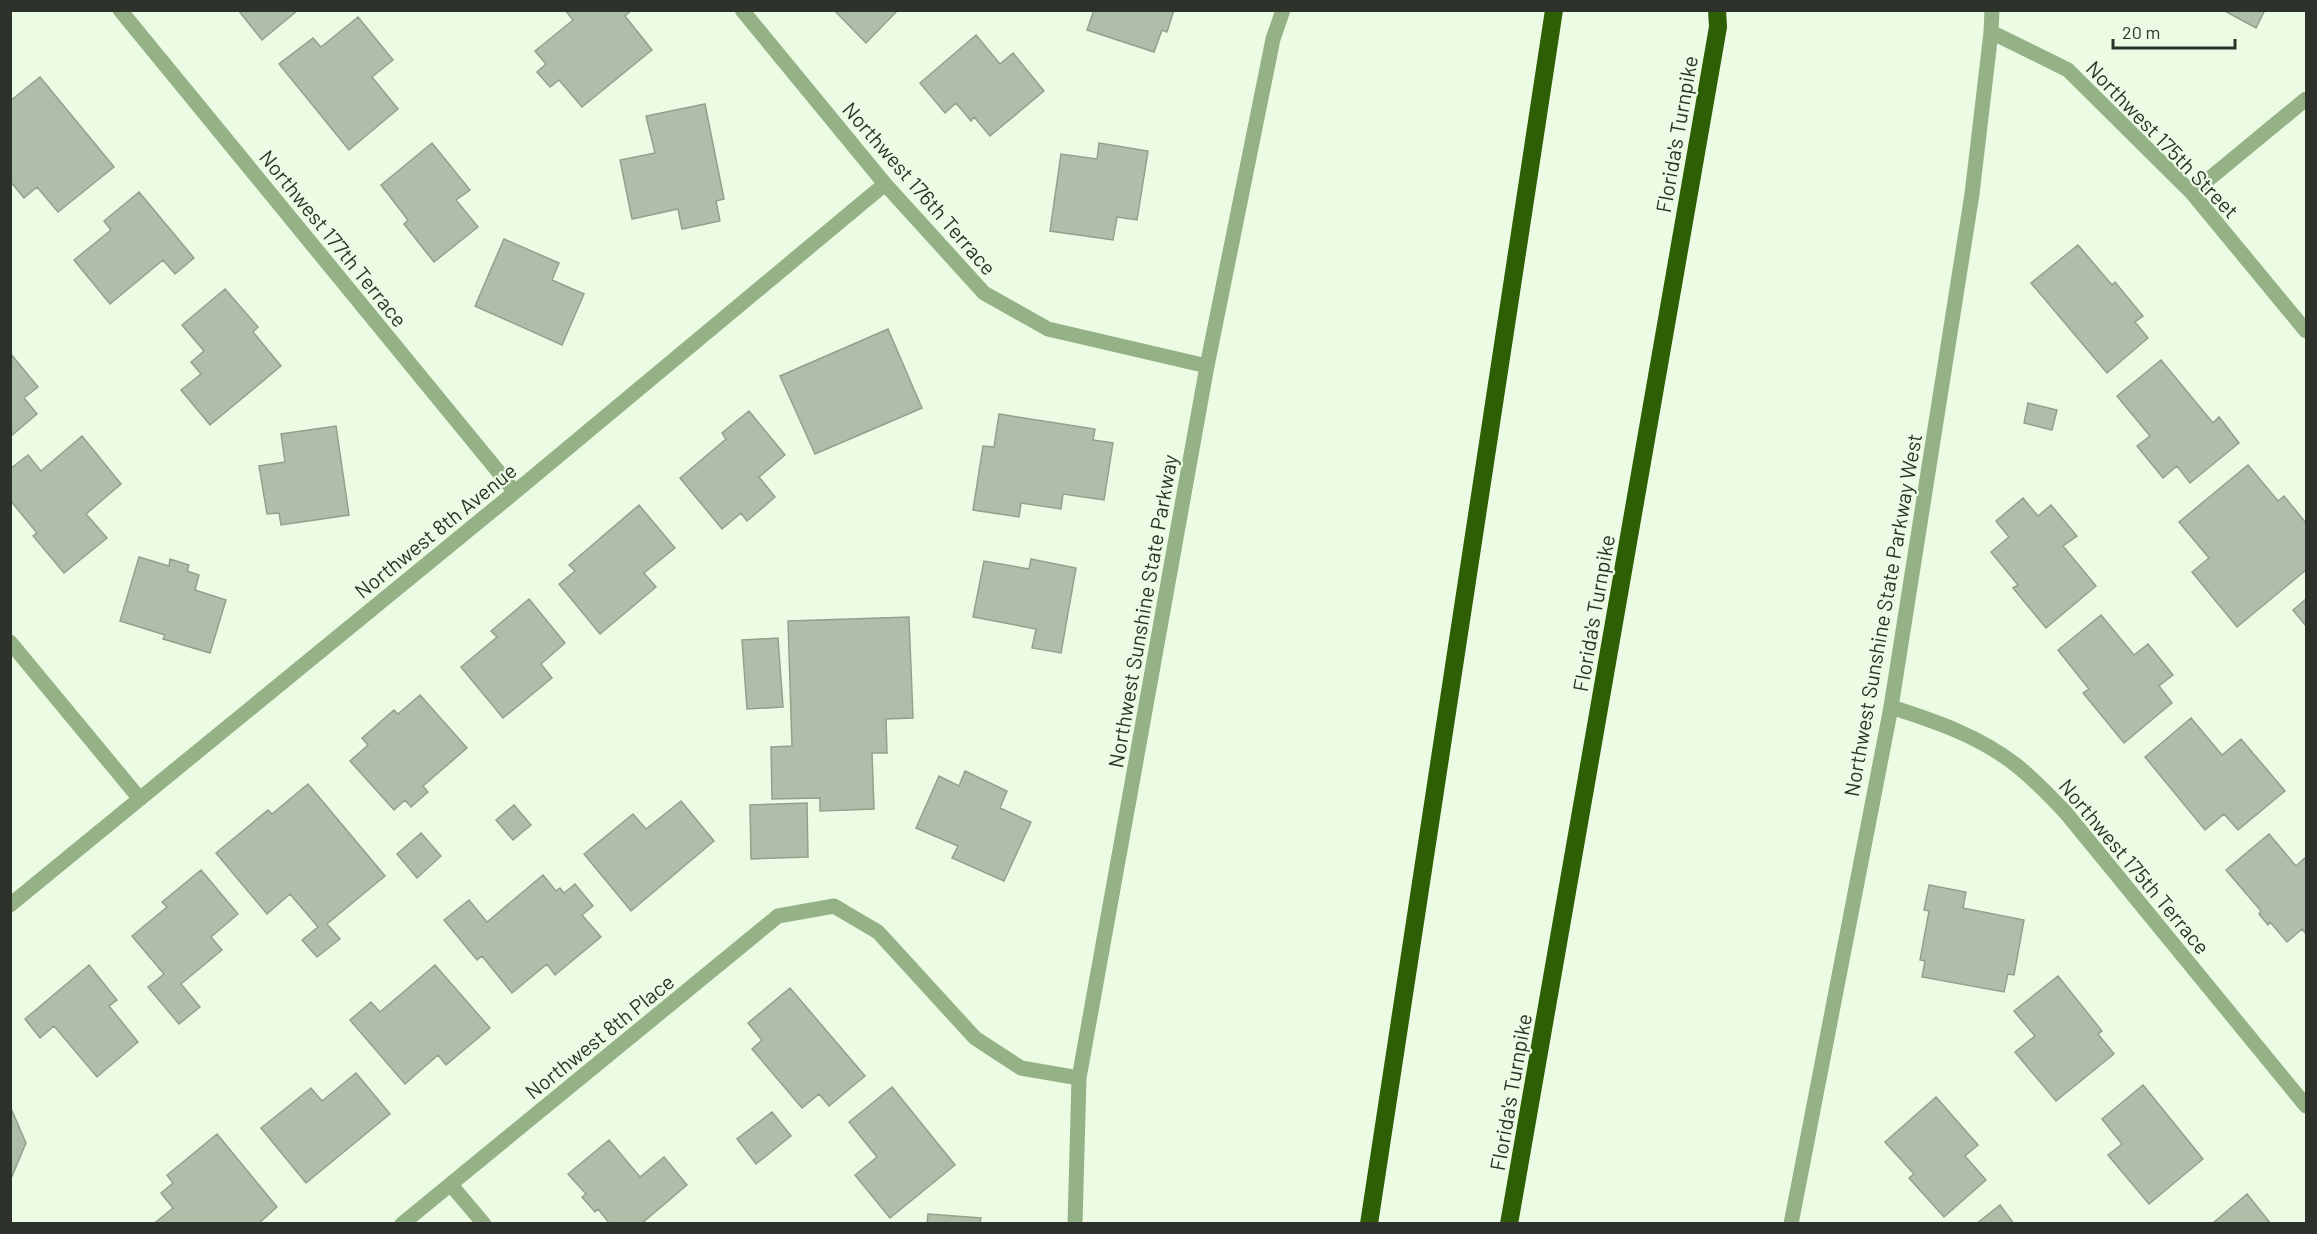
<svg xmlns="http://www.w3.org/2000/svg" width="2317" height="1234" viewBox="0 0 2317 1234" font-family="Barlow,sans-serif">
<rect width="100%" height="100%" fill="#ecfce4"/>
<!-- building -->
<path fill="#afbea8" stroke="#93a18c" stroke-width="1.5" d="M238,10H298L262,40Z
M632,10L625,16L652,50L582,107L559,80L550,87L537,72L546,64L535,51L573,20L565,10Z
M834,10H898L866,43Z
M1094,10H1174L1167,32L1162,30L1154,52L1087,30Z
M2223,10H2265L2256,28Z
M358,17L393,60L372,77L398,109L349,150L279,64L313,38L321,47Z
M976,35L1000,64L1013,53L1044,91L990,136L974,117L971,121L956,103L945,113L920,83Z
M40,77L114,167L58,212L37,187L24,198L10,181V101Z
M705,104L724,199L716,201L720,221L682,229L678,209L632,219L620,160L655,153L646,116Z
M432,143L470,190L456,200L478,227L434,262L404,224L408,220L381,185Z
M1099,143L1148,151L1137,220L1117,217L1113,240L1050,231L1061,154L1097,159Z
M139,192L194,258L175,274L163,260L110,304L74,260L111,230L104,221Z
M504,239L559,263L552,280L584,294L562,345L475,306Z
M2078,245L2112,285L2115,282L2143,316L2135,322L2148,338L2107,373L2031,283Z
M225,289L258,327L253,332L281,366L210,425L181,390L201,374L191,362L204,351L182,325Z
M888,329L922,408L815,454L780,376Z
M10,353L38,387L24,398L37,414L10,437Z
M2161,360L2213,423L2219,417L2239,443L2190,483L2177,466L2163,478L2137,446L2150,436L2117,396Z
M2028,403L2057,410L2052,430L2024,423Z
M749,411L785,455L759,477L775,497L747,521L741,513L722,529L680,478L726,439L722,433Z
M999,414L1095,429L1093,440L1113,443L1104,500L1063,494L1061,509L1021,503L1019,517L973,510L983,446L994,447Z
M336,426L349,515L281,525L279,513L267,514L259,466L285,462L281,434Z
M82,436L121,484L86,514L107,538L64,573L33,536L37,533L10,500V469L28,455L41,471Z
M2248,465L2278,501L2284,496L2306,523V570L2237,627L2192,572L2209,558L2179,522Z
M2023,498L2038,516L2051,505L2077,536L2063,546L2096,586L2046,628L2013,588L2018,585L1991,552L2009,537L1996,521Z
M639,505L675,548L644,573L656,587L600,634L559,584L575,571L569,565Z
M139,557L169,566L170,559L189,565L187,571L199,575L195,590L226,600L210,653L163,639L165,635L120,621Z
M1031,559L1076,568L1061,653L1032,648L1036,629L973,617L984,561L1029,569Z
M529,599L565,643L541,664L552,678L503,718L461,667L497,637L491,631Z
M2306,599V626L2293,610Z
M2101,615L2134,655L2148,644L2173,675L2159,686L2172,703L2124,743L2083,693L2089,689L2058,650Z
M909,617L913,718L886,719L887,753H872L874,809L820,811V798L772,799L771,747L792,746L788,621Z
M778,638L783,707L747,709L742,640Z
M420,695L467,748L423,786L428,792L411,807L405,800L394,810L350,761L368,745L362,738L394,710L398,714Z
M2191,718L2222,755L2241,739L2285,791L2238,830L2224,814L2205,830L2145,757Z
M965,771L1007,791L1000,808L1031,822L1004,881L952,858L958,846L916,828L939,776L959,786Z
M308,784L385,876L327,924L340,939L317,957L302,940L318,927L290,894L267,914L216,853L268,810L272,814Z
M681,801L714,841L631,911L584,854L633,814L646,829Z
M807,803L808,857L751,859L750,805Z
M514,805L531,825L513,840L496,820Z
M421,833L441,856L417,878L397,854Z
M2269,834L2296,866L2306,857V934L2302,929L2287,942L2270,922L2268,925L2259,914L2261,911L2226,870Z
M201,870L238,914L211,937L222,950L181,984L200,1007L179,1024L148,987L164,974L132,936L167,907L162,902Z
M543,875L556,891L560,888L564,893L575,884L593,906L582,915L601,937L555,975L547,964L512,993L482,956L477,960L444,920L469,900L487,922Z
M1929,885L1966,892L1963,908L2024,920L2014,975L2008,974L2004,992L1922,977L1925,961L1920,960L1929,911L1924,910Z
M89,965L117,1000L109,1006L138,1042L97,1077L54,1026L40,1038L25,1019Z
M435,965L490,1028L446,1065L438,1055L405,1084L350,1020L371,1002L380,1012Z
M2058,976L2102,1031L2098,1034L2114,1054L2056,1101L2015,1052L2035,1036L2014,1011Z
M790,988L865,1076L829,1106L819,1094L802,1108L752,1049L762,1040L748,1023Z
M356,1073L390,1114L306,1183L261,1128L311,1088L322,1101Z
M2143,1085L2203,1159L2149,1204L2108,1155L2122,1144L2102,1119Z
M892,1087L955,1165L890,1218L855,1175L877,1157L849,1122Z
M1936,1097L1978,1145L1965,1156L1986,1180L1944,1217L1909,1178L1914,1174L1885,1142Z
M10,1106L26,1143L10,1181Z
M772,1112L791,1136L756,1164L737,1139Z
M217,1134L277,1207L258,1224H157L156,1222L173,1208L161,1193L173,1183L167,1175Z
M609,1140L640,1177L664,1157L687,1185L641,1224H610L598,1209L595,1212L582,1197L586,1194L568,1174Z
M2247,1194L2271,1224H2212Z
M2000,1205L2014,1224H1976Z
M928,1214L981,1218L980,1224H927Z"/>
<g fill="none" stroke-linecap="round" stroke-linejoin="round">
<!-- minor -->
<path stroke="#95b286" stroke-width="15" d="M120,10L515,492
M742,10L885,184L984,293L1048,329L1207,366
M1991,32L2068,70L2192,193L2306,331
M2192,193L2306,99
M10,642L140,799
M1891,707C1935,721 1979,736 2016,765C2034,779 2050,796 2066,813L2306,1106
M10,905L515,492L885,184
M451,1185L484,1224
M402,1224L778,916L834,906L878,932L975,1038L1021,1068L1079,1078
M1075,1224L1079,1078L1207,366L1273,39L1283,10
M1791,1224L1891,707L1972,194L1991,32L1992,10"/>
<!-- highway -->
<path stroke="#2f5f04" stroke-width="18" d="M1369,1224L1554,10
M1509,1224L1718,27L1717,10"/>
</g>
<g text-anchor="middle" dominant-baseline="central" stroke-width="4.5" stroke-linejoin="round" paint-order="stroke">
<!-- street labels -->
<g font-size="21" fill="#2c3229" stroke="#ecfce4">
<text transform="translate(1676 134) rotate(-80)">Florida's Turnpike</text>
<text transform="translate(2163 139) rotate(46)">Northwest 175th Street</text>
<text transform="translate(920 188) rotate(49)">Northwest 176th Terrace</text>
<text transform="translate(334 238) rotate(51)">Northwest 177th Terrace</text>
<text transform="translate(435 530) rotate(-39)">Northwest 8th Avenue</text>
<text transform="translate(1142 611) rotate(-80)">Northwest Sunshine State Parkway</text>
<text transform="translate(1593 613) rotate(-80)">Florida's Turnpike</text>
<text transform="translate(1882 615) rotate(-80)">Northwest Sunshine State Parkway West</text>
<text transform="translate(2135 866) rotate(50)">Northwest 175th Terrace</text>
<text transform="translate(599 1036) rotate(-39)">Northwest 8th Place</text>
<text transform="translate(1510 1092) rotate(-80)">Florida's Turnpike</text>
</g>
</g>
<!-- border -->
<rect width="2317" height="1234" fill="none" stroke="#2c3229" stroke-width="24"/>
<!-- scale -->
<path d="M2113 39v9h122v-9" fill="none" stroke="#2c3229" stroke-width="3"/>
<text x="2122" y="39" font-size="18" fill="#2c3229" stroke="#ecfce4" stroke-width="4.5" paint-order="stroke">20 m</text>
</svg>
